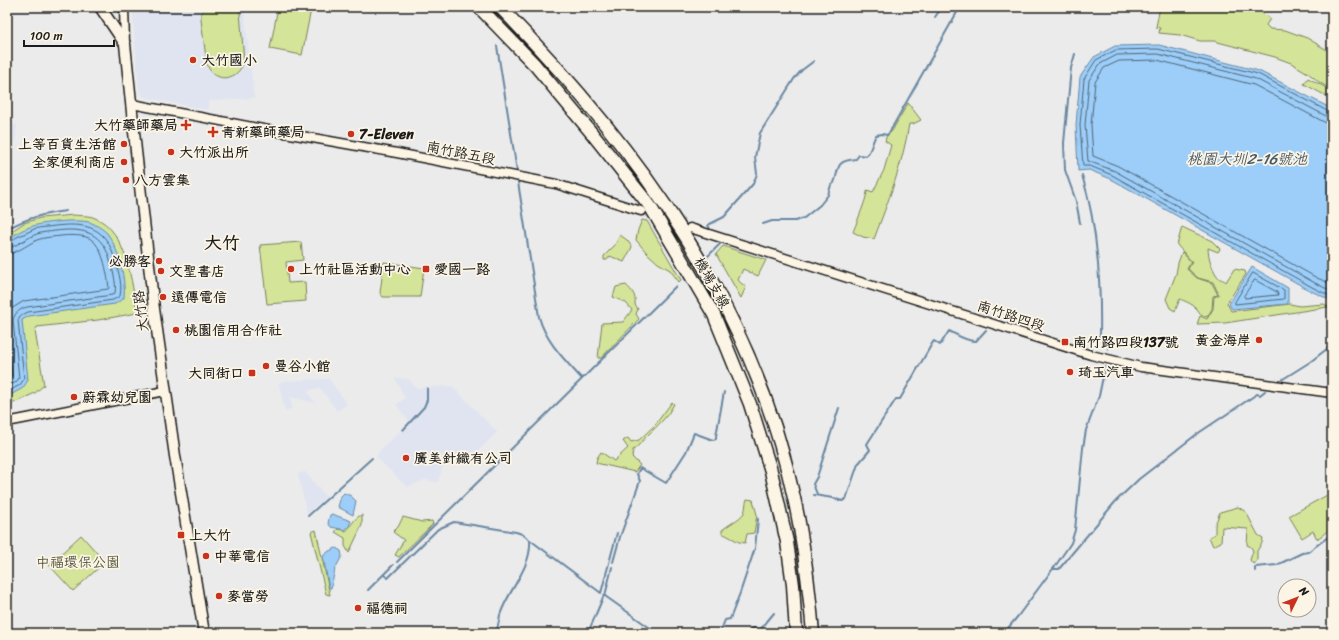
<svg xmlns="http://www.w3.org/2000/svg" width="1339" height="640" viewBox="0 0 1339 640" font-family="Sriracha,'LXGW WenKai TC',sans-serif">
<rect width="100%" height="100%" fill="#ebebeb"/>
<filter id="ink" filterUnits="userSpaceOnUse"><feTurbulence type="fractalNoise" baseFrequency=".025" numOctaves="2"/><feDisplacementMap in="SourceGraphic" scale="8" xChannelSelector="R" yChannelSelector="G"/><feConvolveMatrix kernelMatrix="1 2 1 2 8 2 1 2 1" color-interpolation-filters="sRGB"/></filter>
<g filter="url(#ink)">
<!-- built -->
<path fill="#dfe4f0" d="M132,7H244L254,98L208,101V110L144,97L139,90Z
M7,124L17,125L13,157L14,181L12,224L7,228Z
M395,378L409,379L415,388L452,386L497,432L465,464L444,462L438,482L425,480L407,487L376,457L381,449L410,422L396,405L405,398Z
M329,379L347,404L346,405L337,411L321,389H312L307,392L316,403L290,397L292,408L285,411L279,384L282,381Z
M305,472L326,497L307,514L298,474Z"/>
<!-- green -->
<path fill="#d4e599" stroke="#78805a" d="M206,7H237L240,12L244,61C239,80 216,85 207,65L201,20V14Z
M278,7H300L311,9L302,55L270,49Z
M1160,7H1254L1270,19L1266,25L1270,29L1285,30L1307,38L1332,53V90L1319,82L1308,73L1291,63L1275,57L1214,41H1200L1180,35L1159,33L1160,28L1156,27Z
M1308,78L1332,91V99L1304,84Z
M908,103L921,120L913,124H909C903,163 888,202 874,239L863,237L853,232C856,224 868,196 867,190L873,192L884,170L891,145L885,141L886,137L892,131Z
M74,215C80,216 89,215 95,218C127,230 132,284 137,313L98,320L37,327L35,331L44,385L35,393L7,406V234L24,223L40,218Z
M642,220L647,221L681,280L679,282L670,270L658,263L647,253L636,240L638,230Z
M1182,227L1212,241L1220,249L1218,252L1208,248C1208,257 1213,273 1220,279C1221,279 1226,281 1226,282L1234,269L1245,271L1246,274L1227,303L1231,311L1290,304L1300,306L1324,304L1328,307L1225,323L1197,324L1200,316L1207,319L1213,309L1214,297L1219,295L1213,282L1198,278L1188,269L1192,262L1177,245Z
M620,235L627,240L632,247L624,262L610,256L607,260H604V256L615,245Z
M301,242L303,260L286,262L288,283L305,282L306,301L267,304L260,245Z
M723,246L766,260L758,276L743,269L738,280L742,284L746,287L741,298L716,254Z
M1182,252L1191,262L1187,269L1197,278L1212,283L1218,295L1213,296L1212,309L1207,317L1201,315C1196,305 1189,303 1180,299L1175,311L1170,308L1166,299L1176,274L1178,263Z
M384,262L424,268L420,297H383L380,293Z
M626,285C633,292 636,295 635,305L638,309L636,314L639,319L601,358H598L602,323L623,322L632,310L626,303L613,297L616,287Z
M672,402L674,404C666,419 659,424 647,436C642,441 639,446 633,450L632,457L640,465L635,472L596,463L597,458L601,452L614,461L628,448L623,441L628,438L631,442L639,440L655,425Z
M1329,494L1331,498L1329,504L1332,507C1332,526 1334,527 1317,539L1313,531L1302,538L1289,516Z
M747,499L753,500L757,515L754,533L747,534L745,543L739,542L722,533V530C728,525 740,519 744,513C746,508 745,504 747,499Z
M1238,507L1246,512L1258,535L1263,538L1262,543L1257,551V561L1253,564L1250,560L1253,551L1251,547L1247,545L1248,529L1222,527L1221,542L1213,546L1209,537L1215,534V525L1220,512Z
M362,515V525L349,553L345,546V538L335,532L338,529L346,531C352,526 353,518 362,515Z
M403,517L422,522L432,521L433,524L399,557L395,555L404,540L393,532L398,527Z
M316,530L330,595L326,594L311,532Z
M81,535L105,562L73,591L49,565Z"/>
<!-- water -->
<path fill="#9ccef9" stroke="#6987a1" d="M1159,45L1259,71L1332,109V298L1328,299L1311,291L1111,179L1089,170L1078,171L1076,125L1080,77L1094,57L1115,46Z
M67,221C75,221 87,220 94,224C98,226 104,230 107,233C119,248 126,280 124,298L115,304L29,316L22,320L28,380L23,388L7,397V241C25,224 44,223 67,221Z
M1252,267L1288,288V304L1232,309L1229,304Z
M344,493L351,496L356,501L353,515L338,507L341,496Z
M332,514L351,521L349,526L345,530L331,527L328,523L330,515Z
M336,548L341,551L342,556L335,569L331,588H329L323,556L329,551Z"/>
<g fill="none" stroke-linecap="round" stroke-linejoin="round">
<!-- shore -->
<path stroke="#4f6374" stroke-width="1" d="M1332,112H1329L1258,74L1158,49L1116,50L1096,60L1084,79L1080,125L1083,166H1090L1112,175L1312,287L1328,295H1332
M1332,118L1326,116L1256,79L1158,54L1117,55L1100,64L1089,80L1085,125L1088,161L1115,171L1315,283L1329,290H1332
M1332,124L1324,122L1254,85L1157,60L1119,61L1104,68L1095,82L1091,125L1093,156L1118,166L1317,278L1332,284
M7,243C12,243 13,239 17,237C23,234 29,232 34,229C41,227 49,227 55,226C82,223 104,225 113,254C117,267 123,282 120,296L113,300L28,312L20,316L18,320L24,379L20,385L7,392
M7,248C14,248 28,237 37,234C42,232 49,232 55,231C80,228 100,230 109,257C112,268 117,282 115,293L112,295L27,307C20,309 14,313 13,321L19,378L16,382L7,387
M7,254C16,254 28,244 37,240C44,237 54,237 61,236C69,235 82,235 89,238C103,245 107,273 109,288L108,289L24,301L11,309L7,319
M1253,273L1284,290V299L1235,304V302Z
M1255,280L1277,292L1278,295L1245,298L1244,296Z
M7,322L12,376L7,380"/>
<!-- stream -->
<path stroke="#6987a1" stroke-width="2" d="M935,17L942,7
M497,46L517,171
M1075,54L1071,68L1064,143L1065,170L1076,201L1080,223
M1082,175C1098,227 1101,282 1100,336L1108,345V349
M518,182L539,317C546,342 565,360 582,379L676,286
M763,224L772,221H795L804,218L820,205L828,195L831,185L834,183C840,168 834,161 856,159L859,155L866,156C871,152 872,142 876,135L882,134L887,135L889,133L960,7
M7,229C27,218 43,214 66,211
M710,229L708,225L724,217L753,184L757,174L755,157L760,133L794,79L802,70L814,61
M708,256L720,244L718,241
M1096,337L1100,336
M1283,379L1310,362L1332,345
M403,430L424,407L427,400V388
M817,494L813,484L817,477L839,408
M814,495L833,498L842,501L846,499L858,464L870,450L867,444L896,399H900L933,342L934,341L940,345L949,331C957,335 967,342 976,341L986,330
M308,516L372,458
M397,562L582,379
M613,562L620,537L640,481L637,474L640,468L666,483L686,452L694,433L713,440L716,439V436L724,392
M612,567L605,596L653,630L663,633
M1053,569H1059L1116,501L1139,479L1197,434L1257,394L1260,395L1265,391
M1255,571V567L1277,565L1302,553L1308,552L1332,534
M384,575L388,578L438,529L454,522L516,532L522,534L601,593L617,533
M368,590L393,565
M319,633L321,632
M496,633C498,627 499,621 500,615C508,590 532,568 530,540
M588,633L604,595
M720,633L725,620L730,619L740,593L755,548L758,519
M748,633L749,630L753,628L760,630L774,613
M1004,633L1018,616L1058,562L1071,543L1075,530L1083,448L1086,430L1099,396L1105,367"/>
<!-- minor-tunnel -->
<path stroke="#c2c2c2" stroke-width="8" stroke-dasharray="8 4" stroke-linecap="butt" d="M641,211L690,228"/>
<defs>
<path id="minor" d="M124,7L125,44
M132,104L279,132L397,153L556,184L641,211
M690,228L1091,355L1141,367L1332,393
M7,422L165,391"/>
<path id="major" d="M100,7L125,44L136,151L154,309L175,456L204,633"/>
<path id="highway" d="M479,7L535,65L590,131L650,206L714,315L750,404L771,471L787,542L793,585L796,633
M500,7C637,147 752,303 794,498C804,542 809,587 813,633"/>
</defs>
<!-- minor casing -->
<use href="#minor" stroke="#1c1c1c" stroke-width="11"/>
<!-- major casing -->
<use href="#major" stroke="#1c1c1c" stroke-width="13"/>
<!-- highway casing -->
<use href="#highway" stroke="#1c1c1c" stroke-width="15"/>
<!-- minor -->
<use href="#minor" stroke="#fcf5e5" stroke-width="8"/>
<!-- major -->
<use href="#major" stroke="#fcf5e5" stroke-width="10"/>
<!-- highway -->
<use href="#highway" stroke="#fcf5e5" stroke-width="12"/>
</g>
</g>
<!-- markers -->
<g fill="#c8321e" stroke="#fcf5e5" stroke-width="1.5">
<circle cx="193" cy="60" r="4"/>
<path d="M184 119h4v4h4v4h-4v4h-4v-4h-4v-4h4z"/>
<path d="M211 126h4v4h4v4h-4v4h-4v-4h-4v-4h4z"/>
<circle cx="351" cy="134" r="4"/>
<circle cx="124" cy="144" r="4"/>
<circle cx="171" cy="152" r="4"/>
<circle cx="124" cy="162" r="4"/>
<circle cx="126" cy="180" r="4"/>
<circle cx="159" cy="261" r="4"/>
<circle cx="291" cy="269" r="4"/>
<rect x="422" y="265" width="8" height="8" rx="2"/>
<circle cx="161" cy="271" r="4"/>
<circle cx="163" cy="297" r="4"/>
<circle cx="176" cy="330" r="4"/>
<circle cx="1259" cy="340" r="4"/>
<rect x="1061" y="338" width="8" height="8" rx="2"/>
<circle cx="266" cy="366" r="4"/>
<circle cx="1070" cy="372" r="4"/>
<rect x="248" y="369" width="8" height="8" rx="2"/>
<circle cx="74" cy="397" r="4"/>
<circle cx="406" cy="458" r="4"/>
<rect x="177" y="531" width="8" height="8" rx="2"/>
<circle cx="206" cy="556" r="4"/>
<circle cx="219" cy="596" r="4"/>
<circle cx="358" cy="608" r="4"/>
</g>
<g text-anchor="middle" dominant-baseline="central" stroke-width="3.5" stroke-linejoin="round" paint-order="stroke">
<!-- poi labels -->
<g font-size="14" font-weight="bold" fill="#1c1c1c" stroke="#fcf5e5" text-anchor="start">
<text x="201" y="60">大竹國小</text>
<text x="178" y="125" text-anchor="end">大竹藥師藥局</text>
<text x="221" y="132">青新藥師藥局</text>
<text x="359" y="134">7-Eleven</text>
<text x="116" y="144" text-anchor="end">上等百貨生活館</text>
<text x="179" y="152">大竹派出所</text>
<text x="116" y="162" text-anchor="end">全家便利商店</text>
<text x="134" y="180">八方雲集</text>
<text x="151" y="261" text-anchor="end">必勝客</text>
<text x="299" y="269">上竹社區活動中心</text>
<text x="434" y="269">愛國一路</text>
<text x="169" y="271">文聖書店</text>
<text x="171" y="297">遠傳電信</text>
<text x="184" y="330">桃園信用合作社</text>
<text x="1251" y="340" text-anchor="end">黃金海岸</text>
<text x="1073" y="342">南竹路四段137號</text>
<text x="274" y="366">曼谷小館</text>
<text x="1078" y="372">琦玉汽車</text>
<text x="244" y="373" text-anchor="end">大同街口</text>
<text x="82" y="397">蔚霖幼兒園</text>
<text x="414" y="458">廣美針織有公司</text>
<text x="189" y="535">上大竹</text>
<text x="214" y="556">中華電信</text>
<text x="227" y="596">麥當勞</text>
<text x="366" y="608">福德祠</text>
</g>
<!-- street labels -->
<g font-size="14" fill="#1c1c1c" stroke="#fcf5e5">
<text transform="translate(461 153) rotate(11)">南竹路五段</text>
<text transform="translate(712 283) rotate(60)">機場支線</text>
<text transform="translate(141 311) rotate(-97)">大竹路</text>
<text transform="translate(1011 316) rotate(18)">南竹路四段</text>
</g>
<!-- park labels -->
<g font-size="14" fill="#535842" stroke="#fcf5e5">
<text x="78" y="562">中福環保公園</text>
</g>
<!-- water labels -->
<g font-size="15" font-style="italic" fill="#495a69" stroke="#fcf5e5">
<text x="1247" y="159">桃園大圳2-16號池</text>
</g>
<!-- district labels -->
<g font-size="18" font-weight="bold" fill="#1c1c1c" stroke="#fcf5e5">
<text x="222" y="243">大竹</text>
</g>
</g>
<!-- margin -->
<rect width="1339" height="640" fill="none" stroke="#fcf5e5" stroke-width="24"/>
<rect x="12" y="12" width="1315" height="616" fill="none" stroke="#1c1c1c" stroke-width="1.5" filter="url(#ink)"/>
<!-- north arrow -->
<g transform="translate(1297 598) rotate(47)"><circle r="19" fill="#fcf5e5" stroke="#a29e95"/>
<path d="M0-3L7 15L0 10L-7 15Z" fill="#c8321e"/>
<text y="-6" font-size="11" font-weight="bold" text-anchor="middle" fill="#1c1c1c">N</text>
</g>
<!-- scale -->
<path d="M24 40v6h90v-6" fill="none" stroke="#1c1c1c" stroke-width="2"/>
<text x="30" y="40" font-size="12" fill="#1c1c1c" stroke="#fcf5e5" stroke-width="3" paint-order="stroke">100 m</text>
</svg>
